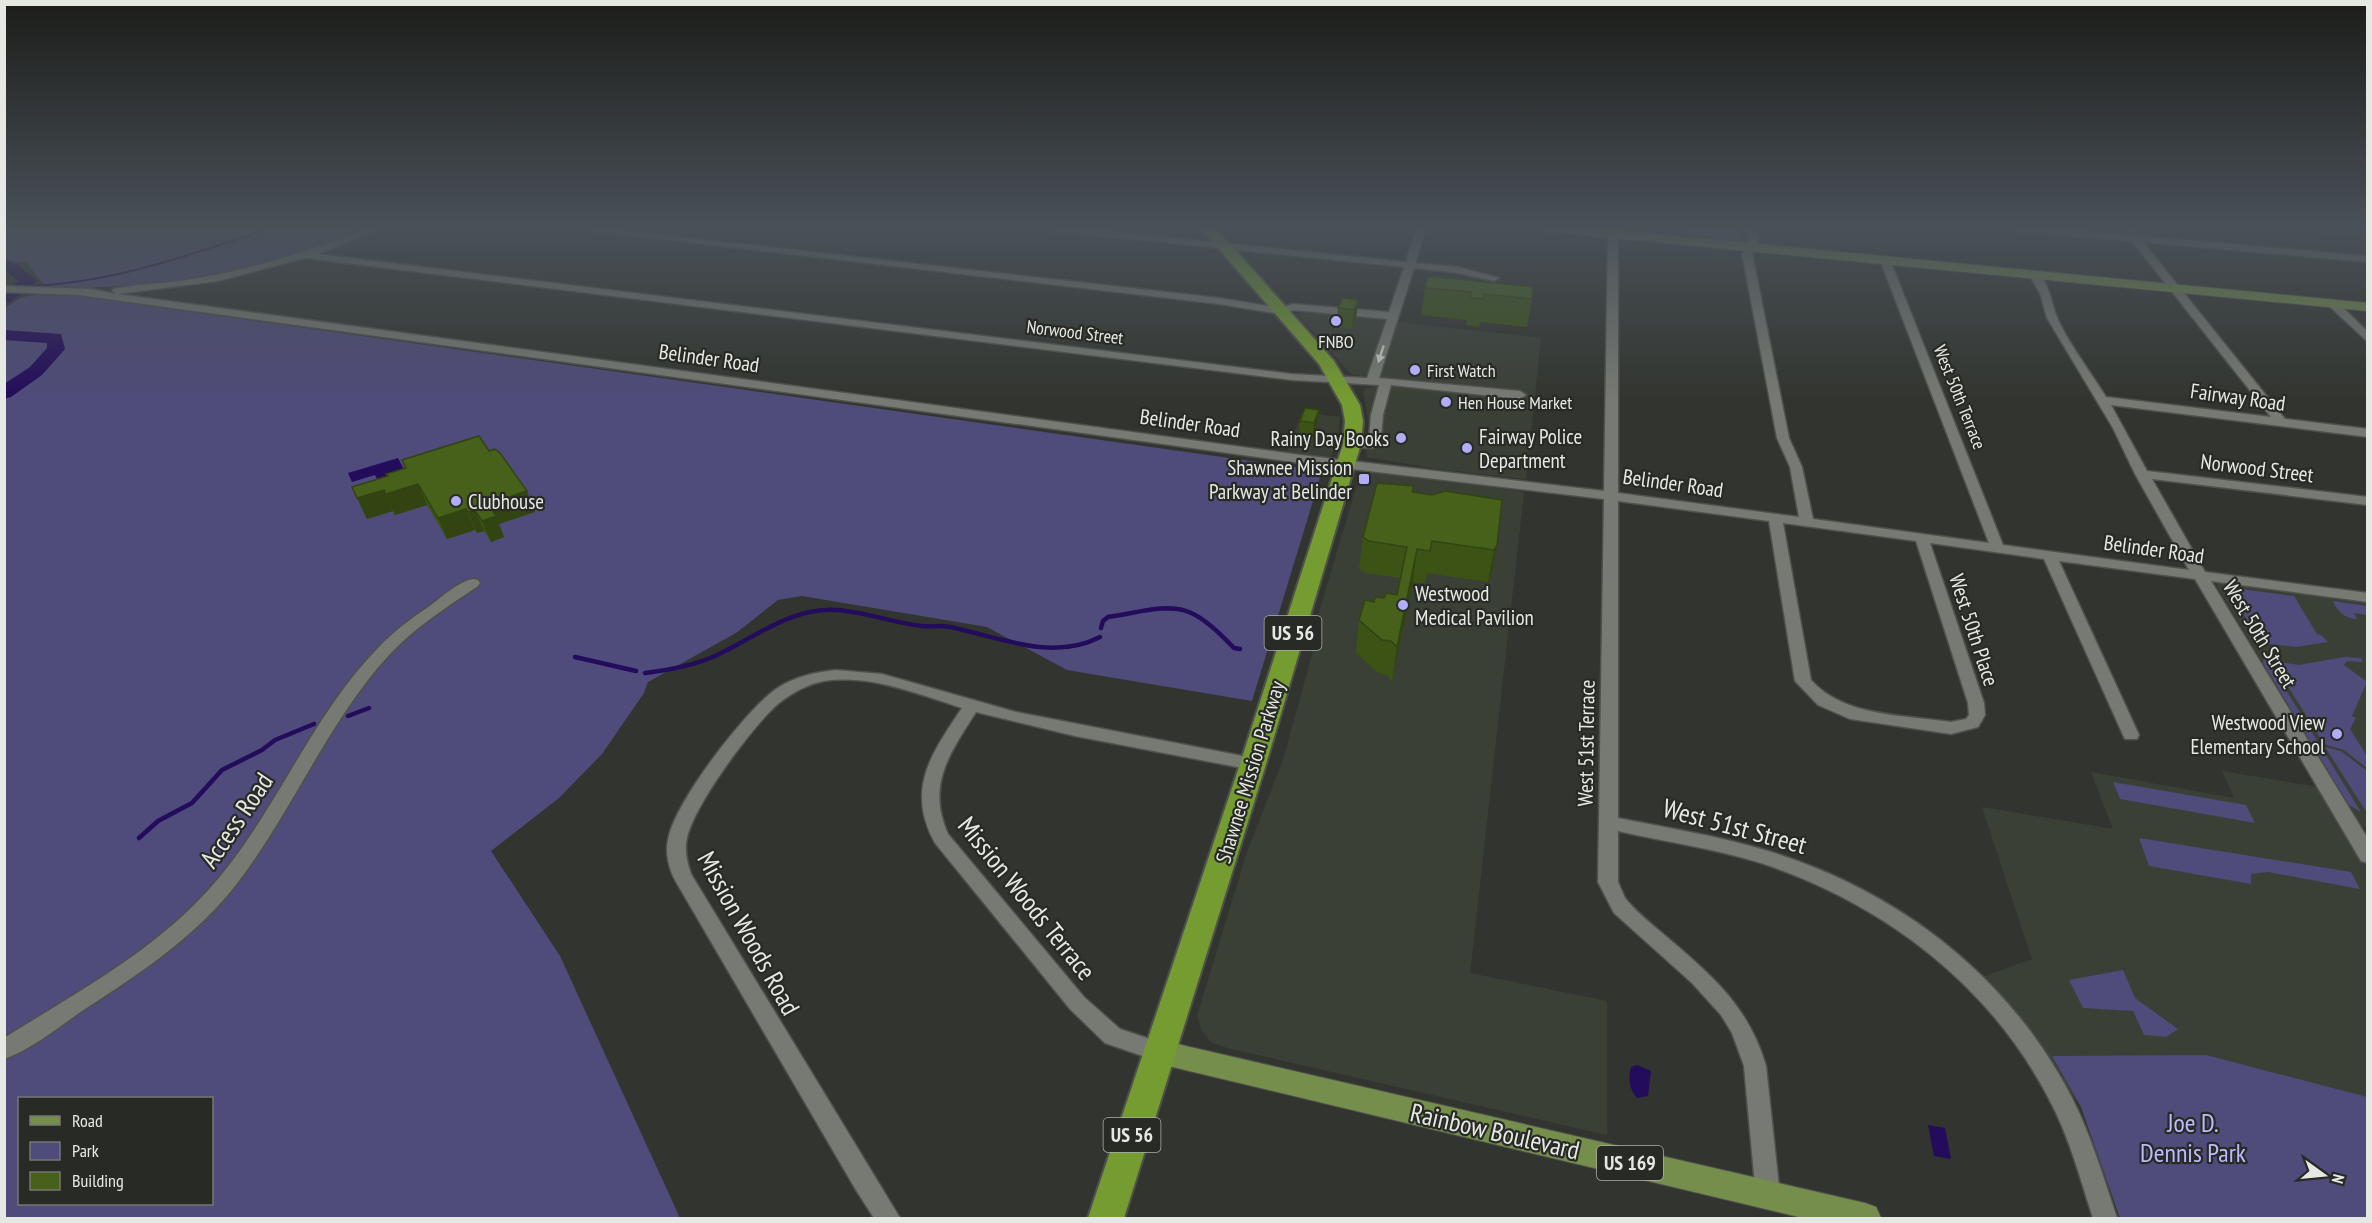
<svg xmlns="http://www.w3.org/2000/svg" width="2372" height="1223" viewBox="0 0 2372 1223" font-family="'PT Sans Narrow',sans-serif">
<rect width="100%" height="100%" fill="#32352f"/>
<!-- built -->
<path fill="#3b4036" d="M1572,227H1747L1749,243Z
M2238,227H2367V238Z
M1304,311L1383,318L1387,323L1369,375L1361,376L1351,374L1298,315Z
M1398,322L1541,338L1526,479L1437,469L1366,457L1370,427L1363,392L1367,388L1373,387L1391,329Z
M1302,412L1340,417L1337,444L1331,456L1325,458L1286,454Z
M1372,470L1524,492L1470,973L1607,1001V1135L1227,1048L1211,1042L1202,1031L1197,1016L1247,852L1283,760L1312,655L1317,619L1360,474L1363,471Z
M2217,582L2367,601V828L2362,827L2217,586Z
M2222,771L2323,788L2367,863V1218H2120L2081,1107L2043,1053L1980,978L2032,959L1982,807L2113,829L2091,772L2234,798Z"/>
<!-- green -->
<path fill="#4f4b7a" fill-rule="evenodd" d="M4,227H371C262,273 164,287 47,289L27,263L5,260Z
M1684,227H1737L1740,238L1735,240L1685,235Z
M35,295L79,296L1307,469L1320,478L1252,701L1067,670L987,627L802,596L778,600L736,633L648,682L644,693L602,754L559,798L491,851L560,956L680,1218H5L4,309L22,297ZM20,1098H212V1204H20Z
M2226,587L2294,596L2317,634L2321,635L2328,642L2296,647L2261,643Z
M2333,601L2367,606V615L2354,613L2357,619C2345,619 2337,611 2333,601Z
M2264,656L2267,659L2361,812L2349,805L2263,663Z
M2344,657L2361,658L2363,662L2347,661L2344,665L2367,682L2352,716L2356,718L2350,729L2367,756V768L2344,750L2324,744L2272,661L2299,665Z
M2325,747L2341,751L2367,771V813Z
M2113,782L2246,805L2255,823L2120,799Z
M2139,838L2351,872L2360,889L2268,872L2251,874V884L2149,866Z
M2123,970L2135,998L2178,1029L2166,1037L2144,1035L2133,1011L2083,1008L2069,980Z
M2206,1055L2367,1097V1218H2120L2081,1107L2052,1056Z"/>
<!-- water -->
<path fill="#230c5b" d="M398,458L408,477L380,485L375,475L352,482L348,473Z
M1637,1065L1651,1071L1648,1096L1637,1098C1629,1088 1628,1079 1631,1067Z
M1928,1125L1945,1128L1951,1159L1934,1156Z"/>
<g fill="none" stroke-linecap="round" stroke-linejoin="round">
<!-- stream-far2 -->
<path stroke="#230c5b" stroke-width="2" d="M25,286C112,284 192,254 274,227"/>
<!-- stream-far1 -->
<path stroke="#230c5b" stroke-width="3" d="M1152,609H1181"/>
<!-- stream -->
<path stroke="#230c5b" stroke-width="4.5" d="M1101,628L1103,621L1108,617C1175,606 1184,596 1234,648L1240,649
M575,657L636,671
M645,673C669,670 693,666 715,656C756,637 791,607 837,610C866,612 894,623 922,626C931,627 940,625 950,627C999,637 1052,662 1100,637
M348,716L369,708
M139,838L158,821L192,803L222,770L262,750L275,740L314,724"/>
<!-- river -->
<path fill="#230c5b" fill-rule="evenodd" d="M4,260L17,264L37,281L10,302L4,303V290L19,281L4,270Z
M4,330L61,334L65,349L42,375L11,397L4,399V384L30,367L47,348V343L4,340Z"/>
<defs>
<path id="minor" d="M372,227H385L318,254L1292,374L1367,378L1387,319L1294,310L1280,314L1219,304L558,227H591L1219,298L1280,308L1293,304L1389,312L1404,267L1041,230L1037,227H1073L1406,262L1417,227H1426L1415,263L1458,267L1499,278L1494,281L1458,273L1414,268L1379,378L1520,391L1526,395L1520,399L1391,385L1383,415L1381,439L1373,448L1348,447L1346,444L1348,441H1366L1369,438L1371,415L1379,385L1292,380L305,258L218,281L117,294L1301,455L1604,491L1608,234L1613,231L1618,234V493L1799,517L1790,467L1777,438L1742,253L1749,244L1746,227H1756L1759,244L1752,253L1789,438L1802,467L1813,519L1989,543L1880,260L1885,257L1890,260L2003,545L2189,570L2135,474L2113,428L2047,318L2040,293L2029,275L2034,272C2049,278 2051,303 2057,317C2066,340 2092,374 2106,397L2271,417L2132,241L2005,230L2001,227H2042L2127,235L2122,227H2131L2138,236L2368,256V262L2143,242L2285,419L2368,429V437L2111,405L2147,471L2368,497V505L2152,479L2205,572L2368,593V602L2211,581L2368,839V863L2361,861L2195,579L2059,561L2139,735L2137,739H2125L2123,735L2044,559L1930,543L1984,703L1985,715L1978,727L1951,734L1850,719L1818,705L1795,681L1769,521L1618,501V818C1668,828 1719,836 1768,851C1893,889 2000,969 2064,1083C2088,1125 2102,1173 2117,1218H2093C2080,1178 2069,1136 2049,1099C1990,985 1885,905 1764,864C1717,849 1666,842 1618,831V882L1625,898C1637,913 1654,926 1669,939C1714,977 1749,1008 1766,1066L1780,1196L1776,1204L1768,1208L1760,1204L1756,1196L1744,1066L1732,1033L1721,1015L1692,983L1614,913L1598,882L1604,499L1301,463L78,295L4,292V286L90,289L117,294L112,291L113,289C137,284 162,284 186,280C250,270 311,251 372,227ZM1783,523L1916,541L1968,703L1969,715L1966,719L1951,722C1904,715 1844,717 1811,680Z
M2332,300L2336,301L2368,332V342L2328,305V301Z
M473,579L478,580L480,583L478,586C447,607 414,628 389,655C326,724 292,813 235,886C195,937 139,974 85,1009C61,1025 31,1050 4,1059V1038C71,996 145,956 200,899C272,825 306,722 378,648C394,631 412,618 431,605C443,596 458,582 473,579Z
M836,670L882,674L1016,712L1253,758L1259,760L1262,764L1259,768L1253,770L1075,736L976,712C950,753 926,785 948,834L1084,997L1120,1029L1168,1045L1171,1052L1168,1059L1160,1062L1105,1043L1070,1009L935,843C905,789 932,753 962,708C918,694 870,674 824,681C807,684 792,693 779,703C753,725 694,805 687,838C684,850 687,862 691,874L900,1218H874L856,1190L675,880C669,869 665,853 668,840C674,803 745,711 776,689C794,677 815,672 836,670Z"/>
<path id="major" d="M1534,227H1583L2368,303V311L1540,231Z
M1160,1040L1865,1203L1876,1207L1881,1218H1803L1160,1064L1150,1061L1146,1052L1150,1043Z"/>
<path id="highway" d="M1200,227H1215L1334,361L1360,405L1363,421L1361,444L1266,764L1124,1218H1088L1240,764L1343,444L1345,421L1342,405L1319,364Z"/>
</defs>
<!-- minor casing -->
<use href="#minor" stroke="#4f514c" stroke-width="3"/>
<!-- major casing -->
<use href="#major" stroke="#4f514c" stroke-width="2"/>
<!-- highway casing -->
<use href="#highway" stroke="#4f514c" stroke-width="4"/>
<!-- minor -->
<use href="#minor" fill="#777a73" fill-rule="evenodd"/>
<!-- major -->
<use href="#major" fill="#768e4b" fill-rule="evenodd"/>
<!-- highway -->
<use href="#highway" fill="#759c30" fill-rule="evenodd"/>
</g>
<!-- wall -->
<path fill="#3d5316" d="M1425,288L1532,299L1527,327L1480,322L1479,327L1466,325L1467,320L1421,315Z
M1358,300L1356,318L1352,329L1336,327L1338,308Z
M1319,410L1317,430L1312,443L1299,441L1300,421Z
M402,460L535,512L499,524L504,537L491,542L484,531L477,533L475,530L447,539L427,505L395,515L393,511L367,519L352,487L388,476L405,468Z
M1413,492L1497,545L1491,577L1488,582L1427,573L1425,583L1413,582L1392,681L1387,675L1378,673L1356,653L1359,620L1374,602L1397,595L1400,578L1366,573L1359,569L1363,537Z"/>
<!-- shaded-wall -->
<path fill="#324412" d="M1358,300L1356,318L1352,329L1354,310Z
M1319,410L1317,430L1312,443L1314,423Z
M418,484L427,505L395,515L386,494Z
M384,490L393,511L367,519L357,498Z
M527,491L535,512L499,524L504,537L491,542L482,521L488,504Z
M466,509L475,530L447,539L438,518Z
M475,510L484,531L477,533L468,512Z
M1497,545L1491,577L1488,582L1494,550Z
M1417,549L1413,582L1392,681L1397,647Z"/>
<!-- building -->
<path fill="#47611a" stroke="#324412" stroke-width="1.5" d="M1428,276L1533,287L1532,299L1484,294L1483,299L1470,298L1471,292L1425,288Z
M1342,298L1358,300L1354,310L1338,308Z
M1305,408L1319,410L1314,423L1300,421Z
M479,436L489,451L495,449L500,453L527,491L488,504L496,516L482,521L475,510L468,512L466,509L438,518L418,484L386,494L384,490L357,498L352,487L388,476L386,474L406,468L402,460Z
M1377,483L1414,486L1412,492L1432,495L1445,491L1502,500L1497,545L1494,550L1432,541L1430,551L1417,549L1397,647L1391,641L1382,640L1359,620L1365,600L1374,602L1375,597L1384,598L1386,593L1397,595L1407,547L1369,541L1363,537Z"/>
<!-- one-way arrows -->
<defs><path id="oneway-solid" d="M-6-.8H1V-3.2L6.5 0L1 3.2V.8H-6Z" transform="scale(1.5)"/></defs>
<use fill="#caccc8" href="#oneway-solid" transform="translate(1381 354) rotate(108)"/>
<!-- sky -->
<linearGradient id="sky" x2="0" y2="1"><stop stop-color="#1c1d1a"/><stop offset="0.57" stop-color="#495158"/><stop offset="1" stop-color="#495158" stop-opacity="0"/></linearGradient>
<rect width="2372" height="399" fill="url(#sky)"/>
<!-- markers -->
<g fill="#b2adf9" stroke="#282b25" stroke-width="2">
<circle cx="1336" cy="321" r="6"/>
<circle cx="1415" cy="370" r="6"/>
<circle cx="1446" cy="402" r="6"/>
<circle cx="1401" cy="438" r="6"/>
<circle cx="1467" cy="448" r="6"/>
<rect x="1358" y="473" width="12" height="12" rx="3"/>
<circle cx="456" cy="501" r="6"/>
<circle cx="1403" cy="605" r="6"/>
<circle cx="2337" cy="734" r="6"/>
</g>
<g text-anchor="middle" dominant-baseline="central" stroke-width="4.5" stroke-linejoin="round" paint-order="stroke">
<!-- far-street labels -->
<g font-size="18" fill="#e6e8e4" stroke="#282b25">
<text transform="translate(1075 332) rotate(7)">Norwood Street</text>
<text transform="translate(1960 397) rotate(68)">West 50th Terrace</text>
</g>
<!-- far-poi labels -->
<g font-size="18" fill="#e6e8e4" stroke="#282b25" text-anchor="start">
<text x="1336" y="341" text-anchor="middle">FNBO</text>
<text x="1427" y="370">First Watch</text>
<text x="1458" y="402">Hen House Market</text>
</g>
<!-- shield labels -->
<g fill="#282b25" stroke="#adafab" stroke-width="1.5">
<rect x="1264.5" y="616" width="57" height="34" rx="4.5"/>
<rect x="1103.5" y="1118" width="57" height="34" rx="4.5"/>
<rect x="1597" y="1146" width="66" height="34" rx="4.5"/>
</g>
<g font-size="20" font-weight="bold" fill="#e6e8e4">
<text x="1293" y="633">US 56</text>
<text x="1132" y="1135">US 56</text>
<text x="1630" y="1163">US 169</text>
</g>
<!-- street labels -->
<g font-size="21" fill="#e6e8e4" stroke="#282b25">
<text transform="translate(709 358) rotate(8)">Belinder Road</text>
<text transform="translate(2238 397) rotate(8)">Fairway Road</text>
<text transform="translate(1190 423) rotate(8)">Belinder Road</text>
<text transform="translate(2257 468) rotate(7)">Norwood Street</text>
<text transform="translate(1673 483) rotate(8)">Belinder Road</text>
<text transform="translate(2154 549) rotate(8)">Belinder Road</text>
<text transform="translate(1974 630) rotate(72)">West 50th Place</text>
<text transform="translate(2260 634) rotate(59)">West 50th Street</text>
<text transform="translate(1586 743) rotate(-89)">West 51st Terrace</text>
<text transform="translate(1250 772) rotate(-73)">Shawnee Mission Parkway</text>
</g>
<!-- poi labels -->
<g font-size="21" fill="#e6e8e4" stroke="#282b25" text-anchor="start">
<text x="1479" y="436">Fairway Police<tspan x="1479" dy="24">Department</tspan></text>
<text x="1389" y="438" text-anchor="end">Rainy Day Books</text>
<text x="1352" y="467" text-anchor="end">Shawnee Mission<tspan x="1352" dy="24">Parkway at Belinder</tspan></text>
<text x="468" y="501">Clubhouse</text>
<text x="1415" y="593">Westwood<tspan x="1415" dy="24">Medical Pavilion</tspan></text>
<text x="2325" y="722" text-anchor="end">Westwood View<tspan x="2325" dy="24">Elementary School</tspan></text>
</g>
<!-- near-street labels -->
<g font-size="26" fill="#e6e8e4" stroke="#282b25">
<text transform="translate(236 820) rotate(-56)">Access Road</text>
<text transform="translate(1735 826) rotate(15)">West 51st Street</text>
<text transform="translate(1027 898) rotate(51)">Mission Woods Terrace</text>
<text transform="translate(749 933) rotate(61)">Mission Woods Road</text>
<text transform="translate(1495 1131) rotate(13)">Rainbow Boulevard</text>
</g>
<!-- near-park labels -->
<g font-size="26" fill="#bebafe" stroke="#282b25">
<text x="2193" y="1122">Joe D.<tspan x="2193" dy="30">Dennis Park</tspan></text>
</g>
</g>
<!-- border -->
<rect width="2372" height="1223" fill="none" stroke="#e6e8e4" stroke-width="12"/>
<!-- legend -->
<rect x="18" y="1097" width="195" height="108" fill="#282b25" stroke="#747771" stroke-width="1.5"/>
<rect x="30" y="1116" width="30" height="9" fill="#768e4b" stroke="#747771" stroke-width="1.5"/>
<text x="72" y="1127" font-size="18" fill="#e6e8e4">Road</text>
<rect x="30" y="1142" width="30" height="18" fill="#4f4b7a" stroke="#747771" stroke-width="1.5"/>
<text x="72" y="1157" font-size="18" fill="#e6e8e4">Park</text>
<rect x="30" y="1172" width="30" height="18" fill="#47611a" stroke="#747771" stroke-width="1.5"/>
<text x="72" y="1187" font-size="18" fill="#e6e8e4">Building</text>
<!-- north arrow -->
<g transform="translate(2324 1175) rotate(105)" stroke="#282b25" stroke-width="4.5" paint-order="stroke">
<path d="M0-4.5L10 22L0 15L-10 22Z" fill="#e6e8e4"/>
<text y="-9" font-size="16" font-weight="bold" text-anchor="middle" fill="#e6e8e4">N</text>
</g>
</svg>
